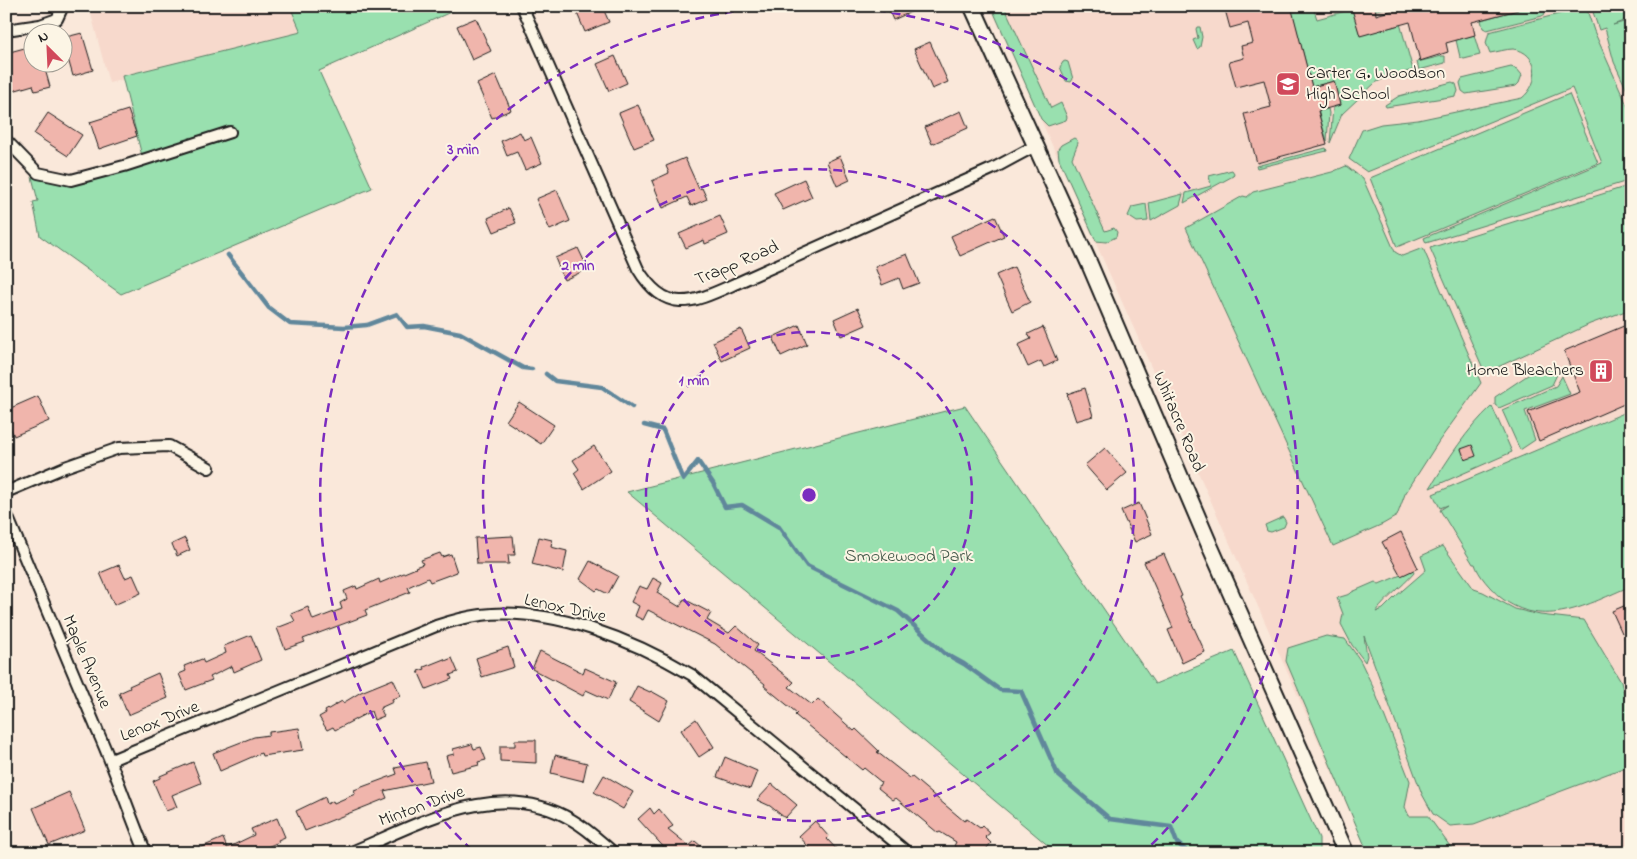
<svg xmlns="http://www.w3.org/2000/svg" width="1637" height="859" viewBox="0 0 1637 859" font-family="'Indie Flower',sans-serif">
<rect width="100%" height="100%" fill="#fae8da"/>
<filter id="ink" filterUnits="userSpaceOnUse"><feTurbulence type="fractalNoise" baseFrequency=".02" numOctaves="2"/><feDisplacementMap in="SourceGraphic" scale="10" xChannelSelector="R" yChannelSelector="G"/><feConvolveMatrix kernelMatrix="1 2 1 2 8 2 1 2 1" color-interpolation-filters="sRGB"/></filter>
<g filter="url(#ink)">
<!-- built -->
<path fill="#f7d9cc" d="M89,6H291L303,34L109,83Z
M990,6H1631V853H1368Z"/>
<!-- green -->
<path fill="#99e0af" stroke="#5a7e66" d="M303,6H464L319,71L372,188L121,294L40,236L33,202L38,201L29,165L62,178L143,160L122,76L301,32L292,11Z
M991,6H1004L1051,108L1061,103L1067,117L1066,120L1048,126L1041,119Z
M1364,6H1395L1367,12L1368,18L1356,21L1360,35L1396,26V9L1413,70L1385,78L1375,83L1342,114L1330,143L1333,108L1340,105L1334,81L1312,87L1292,12L1313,7L1317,19Z
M1530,6H1543L1545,14L1542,16L1487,30L1483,28L1481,20Z
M1591,6H1631V18L1613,25L1631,20V99L1614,62L1605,28L1599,30Z
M1586,7L1594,31L1631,114V180L1426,243L1424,238L1602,163L1572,88L1367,172L1349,159L1362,130L1381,124L1418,120L1522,98C1541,83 1539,52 1513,49C1506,49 1497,52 1490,53L1486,43L1489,32Z
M1197,27H1200L1202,37L1200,47L1197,49L1193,40L1198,38L1196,29Z
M1474,35L1480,55L1464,59L1460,57L1456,40Z
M1442,56H1445V63L1419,70L1417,62Z
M1065,61L1068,62L1073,79L1071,82L1066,81L1060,67L1063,62Z
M1511,67L1517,69L1522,75L1519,83L1516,86L1466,94L1462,91L1460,83L1462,79Z
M1452,82L1456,84L1458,91L1456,96L1386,107L1385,105L1399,96Z
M1569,94L1598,163L1397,247L1370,178Z
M1328,109L1329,113L1327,141L1318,111Z
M1074,138L1077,140L1078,143L1072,158L1105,231L1114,228L1117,232L1116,237L1106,242L1096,241L1059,159L1058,149L1061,145Z
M1326,148L1327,151L1257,168L1256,166Z
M1346,166L1363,179L1395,252L1402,256L1423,248L1481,383L1439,441L1405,494L1397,516L1383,524L1333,546L1186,228L1243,196L1247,197L1253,192L1332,172Z
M1232,170L1234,173L1233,176L1184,203L1186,193L1211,186L1209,176Z
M1631,185V309L1590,324L1485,373L1430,248Z
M1183,194L1180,205L1151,221L1149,203Z
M1146,204L1148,221L1137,222L1128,216L1132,207Z
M1537,369L1559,370L1552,385L1499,408L1495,405V397Z
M1562,376L1570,394L1525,411L1535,440L1520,450L1502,410L1556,386Z
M965,406L1155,684L1234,651L1319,838V850L1317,853H1057L627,492Z
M1492,406L1512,452L1430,488C1449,458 1466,430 1492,406Z
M1631,410V586C1588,604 1544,631 1500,597C1491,589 1478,575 1475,564H1473L1440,510L1448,505L1440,508L1433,494Z
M1283,517L1286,522L1284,527L1271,532L1267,531L1265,525Z
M1443,546L1474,589L1483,592L1515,609L1540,615L1584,620L1621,682L1631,720V765L1474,824L1450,826L1433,814L1422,794L1364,636L1367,656L1365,662L1352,645L1341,624L1343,614L1337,598L1350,594L1352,592L1375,582L1379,584L1413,570L1414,573C1402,587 1387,597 1376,612L1383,609L1396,596L1426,570L1421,556Z
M1631,634V657L1626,647L1624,637Z
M1326,636L1345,639L1360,660L1373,687L1410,781L1405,807L1409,816H1428L1452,849L1451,853H1368L1286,661L1288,648Z"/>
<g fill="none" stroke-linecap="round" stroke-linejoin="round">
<!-- stream -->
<path stroke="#61879b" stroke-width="4.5" d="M228,255L269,308L290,324L344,327L367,325L397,314L407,327L424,326L460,333L523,368L532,369
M546,374L555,381L602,387L632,407
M644,425L663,430L683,480L698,461L713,483L725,507L742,505L779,527L807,566L898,611L944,653L964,664L1000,690L1021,691L1058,775L1110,819L1171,827L1177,843L1189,853"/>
</g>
<!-- building -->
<path fill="#f0b5ac" stroke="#1c1c1c" d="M574,6H602L609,22L585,32Z
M887,6H924L893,20Z
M1224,6H1291L1312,87L1334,81L1340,105L1318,111L1327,144L1257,163L1244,114L1271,107L1264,80L1236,87L1229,62L1244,58L1241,46L1253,43L1248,23L1230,28Z
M1351,6H1375L1376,15L1407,6H1517L1518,10L1472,22L1475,35L1446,43L1448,52L1420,61L1410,22L1360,36Z
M476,18L491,51L472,60L457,26Z
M82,33L93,70L73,76L62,38Z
M930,42L948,82L932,89L914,49Z
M32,46V62H43L50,87L35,91L33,85L6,93V53Z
M615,56L627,83L609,91L597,64Z
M496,75L511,110L492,118L477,84Z
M638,105L654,140L634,148L619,113Z
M128,110L137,136L99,149L90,122Z
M961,111L968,128L932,144L925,127Z
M48,113L82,135L68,156L34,134Z
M520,132L524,140L531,137L542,163L525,170L517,152L507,156L501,141Z
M840,156L850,180L837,186L827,162Z
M685,158L699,189L702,188L707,199L691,206L687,197L663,208L652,181L669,173L666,166Z
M804,179L812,197L783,210L774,193Z
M557,190L570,221L550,230L536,199Z
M509,208L516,223L494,232L488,218Z
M720,216L728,234L705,244L704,240L686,248L679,234Z
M995,216L1004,236L960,256L951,236Z
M578,248L588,269L564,280L555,258Z
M907,254L919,283L903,289L899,278L882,285L875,267Z
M1014,267L1030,302L1012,311L996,275Z
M858,308L866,325L841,336L834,319Z
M1631,323V401L1539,441L1528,412L1580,392L1564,351Z
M799,325L807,344L781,356L773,337Z
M1043,327L1057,361L1044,367L1041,361L1028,367L1018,345L1031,339L1028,334Z
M741,329L750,348L722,361L713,342Z
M1085,388L1093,416L1076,421L1067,394Z
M38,396L49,421L14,436L6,418V410Z
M519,402L554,425L541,444L506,421Z
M1472,445L1476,456L1465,460L1461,449Z
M594,446L611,471L584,489L574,473L579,469L573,460Z
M1105,448L1127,473L1107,490L1085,465Z
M1139,503L1152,534L1135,542L1121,511Z
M1401,532L1418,568L1401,576L1382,542Z
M513,536L515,555H508L509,564H477L475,538Z
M539,537L552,540L551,547L567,551L563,572L532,564Z
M185,538L190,550L177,556L172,544Z
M440,553L442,557L451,554L457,572L430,582L428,578L408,587L410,592L365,610L367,615L303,639L305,642L285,649L277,628L295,621L291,614L308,607L313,620L342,609L340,603L347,599L344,591L356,586L357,589L379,579L380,583L416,568L415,567L423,564L421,560Z
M1164,554L1182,596L1180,597L1205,652L1182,663L1168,630L1173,628L1144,562Z
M590,561L618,576L608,594L598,589L596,591L580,579Z
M119,565L125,578L133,575L141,593L114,605L100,573Z
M653,578L662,583L657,593L680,607L684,599L711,613L707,620L729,633L736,626L758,645L754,651L794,682L789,687L812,705L818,699L854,731L856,729L879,751L877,752L910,778L912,777L964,821L967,819L980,828L982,826L990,833L985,837L991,843L983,853H962L954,846L956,842L940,832L938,833L896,798L893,800L878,788L881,782L864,768L862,770L824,739L795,715L797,713L764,686L765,684L715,644L648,610L643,620L635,616L639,606L631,602L639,586L647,589Z
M1631,603V629L1622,633L1612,611Z
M251,635L261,660L234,672L232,666L210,677L212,680L186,690L179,674L186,671L184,666L202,659L204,663L226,653L224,646Z
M508,647L514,667L482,677L476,658Z
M540,651L583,673L585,668L616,682L608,700L586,690L583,696L532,669Z
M452,658L458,672L450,675L452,679L426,689L418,671L425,669L424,667L444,659L445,661Z
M158,673L168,698L128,715L119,693L130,688L129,686Z
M393,679L401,696L392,699L393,702L380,708L384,716L374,720L371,711L335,730L333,727L327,730L319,717L326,713L325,711L342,701L343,703L361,692Z
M637,686L650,692L651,691L669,701L659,721L629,702Z
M696,719L714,747L699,757L681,730Z
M299,728L303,750L262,756L261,753L220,771L213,753L254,737L269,735V732Z
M515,740H536V763L500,761V746H515Z
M472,744L474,749L481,747L486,760L478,762L479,765L451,772L446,756L454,754L453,749Z
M555,755L587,763L583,781L551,773Z
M725,757L757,771L750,789L717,777Z
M193,762L201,783L172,795L177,807L166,811L153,781L160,778V776Z
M426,762L431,781L384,791L387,798L305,831L296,811L325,797L327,804L333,801L334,803L355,794L354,790L397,774L395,768Z
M604,775L633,792L623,809L594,792Z
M772,784L797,805L785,818L770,806L757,800Z
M69,792L85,830L49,845L33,808Z
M650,808L654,814L659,809L673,826L668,829L689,846L695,841L709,853H669L638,819Z
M277,818L285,837L278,840L279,842L260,850L262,853H188L223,838L227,848L254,835L251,829Z
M815,821L829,837L827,839L840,853H814L799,836Z"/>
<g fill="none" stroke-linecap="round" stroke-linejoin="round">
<defs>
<path id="street" d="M522,6L638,269C667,317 694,302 737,283L994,168L1035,146
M6,30L40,25L57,19L63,6
M6,140L38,173L71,180L124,166L230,132
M6,492L65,467L119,448L169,446L209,468
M6,513L98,732C116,772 129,813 146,853
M111,760L436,626C451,621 466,617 481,615C551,606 633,640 692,675L908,853
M349,853C420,824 497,776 572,820C588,829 601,842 614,853"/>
<path id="secondary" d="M972,6L1089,263L1209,544L1346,853"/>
</defs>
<!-- street casing -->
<use href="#street" stroke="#1c1c1c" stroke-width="14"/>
<!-- secondary casing -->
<use href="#secondary" stroke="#1c1c1c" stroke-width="19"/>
<!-- street -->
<use href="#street" stroke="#fcf5e5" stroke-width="10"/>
<!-- secondary -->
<use href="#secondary" stroke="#fcf5e5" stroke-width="15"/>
</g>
</g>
<!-- distance rings -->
<g fill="none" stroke="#7b2cbf" stroke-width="2.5" stroke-dasharray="9 6">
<circle cx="809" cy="495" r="163"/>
<circle cx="809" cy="495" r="326"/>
<path d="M472 850A490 490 0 0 1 771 7M847 7A490 490 0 0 1 1146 850"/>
</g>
<!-- icons -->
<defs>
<symbol id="school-square" viewBox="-11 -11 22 22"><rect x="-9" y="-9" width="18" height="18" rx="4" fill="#d1495b" stroke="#fcf5e5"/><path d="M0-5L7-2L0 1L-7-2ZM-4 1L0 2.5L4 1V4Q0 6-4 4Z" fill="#fff"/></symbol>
<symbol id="building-square" viewBox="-11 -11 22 22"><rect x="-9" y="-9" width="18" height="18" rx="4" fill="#d1495b" stroke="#fcf5e5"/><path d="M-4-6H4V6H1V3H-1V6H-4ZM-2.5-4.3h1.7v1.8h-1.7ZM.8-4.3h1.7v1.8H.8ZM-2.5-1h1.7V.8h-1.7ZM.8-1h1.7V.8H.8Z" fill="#fff"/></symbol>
</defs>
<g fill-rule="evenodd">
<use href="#school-square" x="1274" y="70" width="28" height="28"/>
<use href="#building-square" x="1587" y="357" width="28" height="28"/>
</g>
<g text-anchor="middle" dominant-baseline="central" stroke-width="4" stroke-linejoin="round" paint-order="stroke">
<!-- poi labels -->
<g font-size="18" fill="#1c1c1c" stroke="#fcf5e5" text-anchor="start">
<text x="1306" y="74">Carter G. Woodson<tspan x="1306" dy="21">High School</tspan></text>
<text x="1584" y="371" text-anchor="end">Home Bleachers</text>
</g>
<!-- street labels -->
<g font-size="18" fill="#1c1c1c" stroke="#fcf5e5">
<text transform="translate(737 264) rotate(-23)">Trapp Road</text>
<text transform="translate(1178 422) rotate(67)">Whitacre Road</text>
<text transform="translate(565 609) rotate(12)">Lenox Drive</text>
<text transform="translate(86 662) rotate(67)">Maple Avenue</text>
<text transform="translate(160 722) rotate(-22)">Lenox Drive</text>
<text transform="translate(422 807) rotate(-20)">Minton Drive</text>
</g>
<!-- park labels -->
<g font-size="18" fill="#425748" stroke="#fcf5e5">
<text x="909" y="557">Smokewood Park</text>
</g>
</g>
<circle cx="809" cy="495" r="8" fill="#7b2cbf" stroke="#fcf5e5" stroke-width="2.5"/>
<g font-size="15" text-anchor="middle" font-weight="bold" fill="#7b2cbf" stroke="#fcf5e5" stroke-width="4" stroke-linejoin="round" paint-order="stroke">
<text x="463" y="154">3 min</text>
<text x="578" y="270">2 min</text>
<text x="694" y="385">1 min</text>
</g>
<!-- margin -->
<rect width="1637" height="859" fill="none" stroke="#fcf5e5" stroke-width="25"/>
<rect x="12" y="12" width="1612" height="834" fill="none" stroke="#1c1c1c" stroke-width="2" filter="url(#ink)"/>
<!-- north arrow -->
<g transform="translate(48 48) rotate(336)"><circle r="24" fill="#fcf5e5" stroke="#a29e95"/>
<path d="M0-4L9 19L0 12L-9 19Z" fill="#d1495b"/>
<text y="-8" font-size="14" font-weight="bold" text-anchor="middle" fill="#1c1c1c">N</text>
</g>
</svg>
